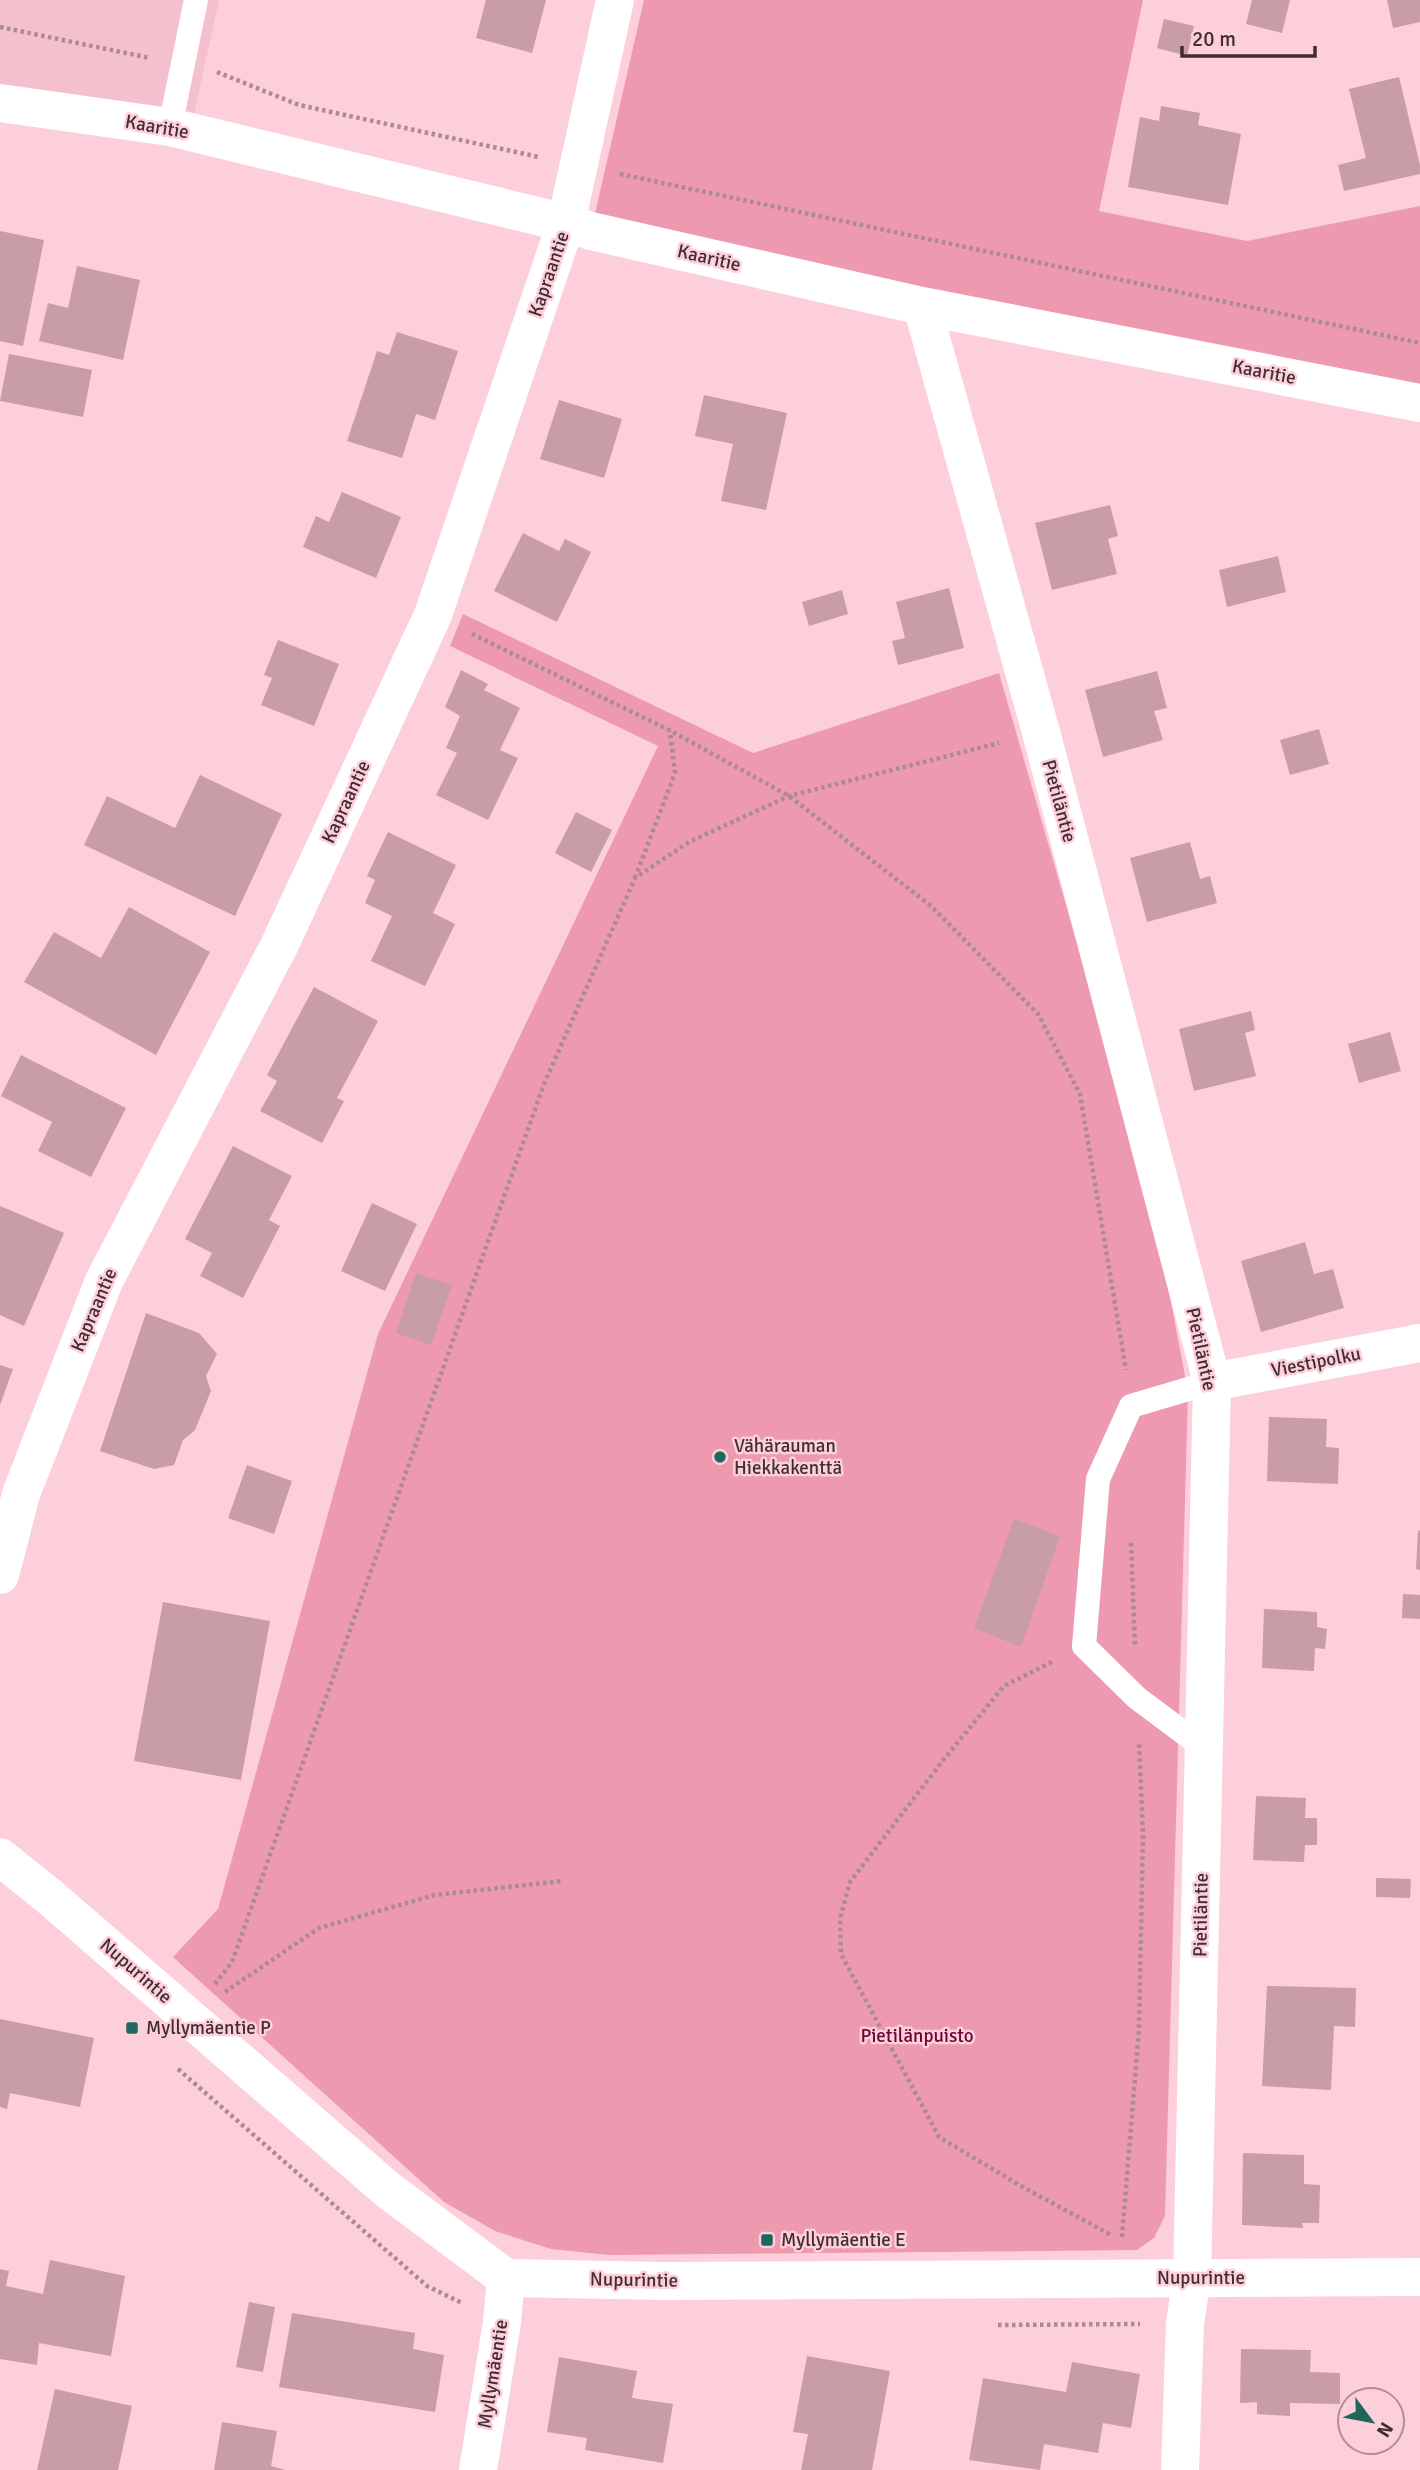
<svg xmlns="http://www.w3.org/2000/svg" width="1420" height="2470" viewBox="0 0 1420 2470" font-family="Signika,sans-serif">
<rect width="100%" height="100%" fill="#fdcfda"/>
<!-- built -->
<path fill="#f4c0cd" d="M0,0H219L190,133L0,104Z"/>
<!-- green -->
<path fill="#ed99b0" d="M644,0H1143L1099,211L1247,241L1420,206V401L591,231Z
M463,614L753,753L999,673L1153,1207L1188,1392L1165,2216L1154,2238L1137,2250L609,2255L551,2249L495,2231L444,2202L173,1957L218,1909L378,1334L658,746L450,646Z"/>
<!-- building -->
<path fill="#c89da8" d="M486,0H546L532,53L476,38Z
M1252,0H1290L1282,33L1246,24Z
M1387,0H1420V22L1393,28Z
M1164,19L1194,26L1187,56L1157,48Z
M1399,77L1420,165V174L1344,191L1338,165L1366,158L1349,89Z
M1161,106L1200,113L1198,125L1241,134L1228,205L1128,187L1140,117L1159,121Z
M0,231L44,240L23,346L0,341Z
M77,266L140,280L123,360L39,341L48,303L68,308Z
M397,332L458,351L435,420L416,414L402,458L347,441L377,351L389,355Z
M9,354L92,370L83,417L0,401Z
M704,395L787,413L766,510L721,501L733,444L695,436Z
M559,400L622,419L604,478L540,459Z
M342,492L401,517L376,578L303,547L316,516L329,522Z
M1110,505L1118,536L1108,539L1117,574L1052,590L1035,523Z
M523,533L559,551L565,539L591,552L557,622L494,591Z
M1278,556L1286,592L1227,607L1219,570Z
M949,588L964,648L898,665L892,641L905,638L896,602Z
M842,590L848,614L809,626L802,602Z
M278,640L339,664L314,726L261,705L272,678L264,675Z
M461,670L488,684L484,690L520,708L500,750L518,758L488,820L436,795L457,753L446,748L460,716L445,707Z
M1157,671L1167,708L1154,711L1163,740L1103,757L1085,690Z
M1319,729L1329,764L1290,775L1280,740Z
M200,775L282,814L235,916L84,845L107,796L175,828Z
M576,812L612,830L591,872L555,853Z
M388,832L456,865L433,913L455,924L425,986L371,961L392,916L365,903L375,880L367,876Z
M1190,842L1200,879L1210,876L1217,903L1147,922L1130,858Z
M129,907L210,952L156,1055L24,982L54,932L101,958Z
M314,987L378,1021L337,1098L344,1101L322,1143L260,1111L277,1081L267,1075Z
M1251,1011L1255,1030L1245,1033L1256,1076L1194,1091L1179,1029Z
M1390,1032L1401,1071L1359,1083L1348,1044Z
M21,1055L126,1108L91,1177L38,1151L52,1122L1,1096Z
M233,1146L292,1176L269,1220L280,1226L243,1298L200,1276L212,1253L185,1239Z
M372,1203L417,1224L385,1291L341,1271Z
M0,1206L64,1233L24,1326L0,1315Z
M1305,1242L1314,1274L1333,1269L1344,1308L1261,1332L1241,1261Z
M416,1273L452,1285L431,1345L396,1333Z
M146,1313L199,1333L217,1354L206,1376L211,1391L195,1430L183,1440L174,1465L154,1469L100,1451Z
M0,1365L13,1369L0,1405Z
M1269,1417L1327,1419L1326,1447L1339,1448L1338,1484L1267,1481Z
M247,1465L292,1481L274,1534L228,1518Z
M1014,1519L1060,1536L1021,1647L974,1628Z
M1418,1530L1420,1531V1570L1416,1569Z
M1403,1594L1420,1595V1619L1402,1618Z
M163,1602L270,1621L241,1780L134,1761Z
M1264,1609L1317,1612V1627L1327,1629L1325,1649L1315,1648L1314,1671L1262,1668Z
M1256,1796L1306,1798L1305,1818H1317V1845H1305L1304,1862L1253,1860Z
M1376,1878L1411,1879L1410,1898L1376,1897Z
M1267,1986L1356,1988L1355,2027L1334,2026L1331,2090L1262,2086Z
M0,2019L94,2038L80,2107L10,2093L7,2109L0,2107Z
M1243,2153L1304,2155V2184L1320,2185L1319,2223H1302L1303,2228L1242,2225Z
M50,2260L125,2276L111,2356L39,2343L37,2365L0,2359V2269L9,2271L6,2286L43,2294Z
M249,2302L275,2307L263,2372L236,2367Z
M292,2313L415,2333L413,2349L444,2355L435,2412L279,2387Z
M1241,2349L1311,2350L1310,2372L1340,2373V2404L1290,2403V2416L1257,2414V2402L1240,2403Z
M807,2356L890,2371L872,2470H801L808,2434L793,2432Z
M559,2357L637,2371L632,2398L673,2404L663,2463L585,2450L587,2438L547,2432Z
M1072,2362L1140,2374L1131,2428L1103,2423L1098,2453L1044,2444L1040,2470L969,2460L983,2378L1066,2392Z
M55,2389L132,2406L118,2470H37Z
M222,2422L277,2431L271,2466L285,2470H214Z"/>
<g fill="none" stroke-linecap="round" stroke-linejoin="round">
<!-- path -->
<path stroke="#ac8a93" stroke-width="4.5" stroke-dasharray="3.5 3.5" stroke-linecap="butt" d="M0,27L150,58
M217,72L299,105L539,157
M620,174L1420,343
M472,634L669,730L789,796L931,906L1038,1014L1080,1094L1126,1370
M635,878L675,773L670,731
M1131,1543L1135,1646
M1052,1662L1004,1686L944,1759L850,1882L840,1919L841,1954L939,2137L1021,2186L1111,2235
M215,1984L232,1962L544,1084L635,878L689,842L789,796L999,743
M225,1992L319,1928L435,1895L563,1881
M178,2069L427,2286L462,2303
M1122,2237L1139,2029L1143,1835L1139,1742
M998,2325L1140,2324"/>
<!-- service -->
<path stroke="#fff" stroke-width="24" d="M170,127L196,0
M1204,1748L1137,1698L1084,1646L1098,1479L1131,1406L1212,1382"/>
<!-- minor -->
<path stroke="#fff" stroke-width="38" d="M0,103L170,127L566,223L591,231L922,306L1420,403
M922,306L1041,732L1212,1382L1192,2278L1185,2323L1180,2470
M1212,1382L1420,1343
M0,1575L21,1494L104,1281L279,946L433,615L566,223L615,0
M478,2470L502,2322L506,2278"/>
<!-- tertiary -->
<path stroke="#fff" stroke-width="38" d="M0,1857L50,1897L388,2190L506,2278L664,2281L1420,2277"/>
</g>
<!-- markers -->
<g fill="#1f675d" stroke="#fdcfda" stroke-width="2.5">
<circle cx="720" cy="1457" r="7"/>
<rect x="125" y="2021" width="14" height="14" rx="3.5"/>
<rect x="760" y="2233" width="14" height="14" rx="3.5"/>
</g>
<g text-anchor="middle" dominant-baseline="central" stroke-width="5" stroke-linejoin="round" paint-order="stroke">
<!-- street labels -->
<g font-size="19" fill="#402e33" stroke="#fdcfda">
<text transform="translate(157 127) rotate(10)">Kaaritie</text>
<text transform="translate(709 258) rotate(13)">Kaaritie</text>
<text transform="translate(549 274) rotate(-71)">Kapraantie</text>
<text transform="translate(1264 372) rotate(11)">Kaaritie</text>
<text transform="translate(1059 801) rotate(75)">Pietiläntie</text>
<text transform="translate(346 802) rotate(-65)">Kapraantie</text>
<text transform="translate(94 1310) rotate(-67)">Kapraantie</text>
<text transform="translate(1201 1349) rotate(78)">Pietiläntie</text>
<text transform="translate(1316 1362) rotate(-11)">Viestipolku</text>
<text transform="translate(1201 1915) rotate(-89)">Pietiläntie</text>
<text transform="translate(136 1971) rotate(41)">Nupurintie</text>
<text x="1201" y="2278">Nupurintie</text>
<text transform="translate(634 2280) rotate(1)">Nupurintie</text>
<text transform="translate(493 2374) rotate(-81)">Myllymäentie</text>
</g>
<!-- poi labels -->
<g font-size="19" fill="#402e33" stroke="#fdcfda" text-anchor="start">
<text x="734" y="1446">Vähärauman<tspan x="734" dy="22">Hiekkakenttä</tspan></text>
<text x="146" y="2028">Myllymäentie P</text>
<text x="781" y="2240">Myllymäentie E</text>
</g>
<!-- park labels -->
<g font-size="19" fill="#6a0433" stroke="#fdcfda">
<text x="917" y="2036">Pietilänpuisto</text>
</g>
</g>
<!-- north arrow -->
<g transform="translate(1371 2421) rotate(122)"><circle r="33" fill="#fdcfda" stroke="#b18f97" stroke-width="2"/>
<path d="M0-5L12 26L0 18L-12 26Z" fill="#1f675d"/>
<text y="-10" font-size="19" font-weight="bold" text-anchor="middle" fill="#402e33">N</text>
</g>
<!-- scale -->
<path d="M1182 46v10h133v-10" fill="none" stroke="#402e33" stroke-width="3.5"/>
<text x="1192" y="46" font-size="21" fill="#402e33" stroke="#fdcfda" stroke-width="5" paint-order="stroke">20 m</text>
</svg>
